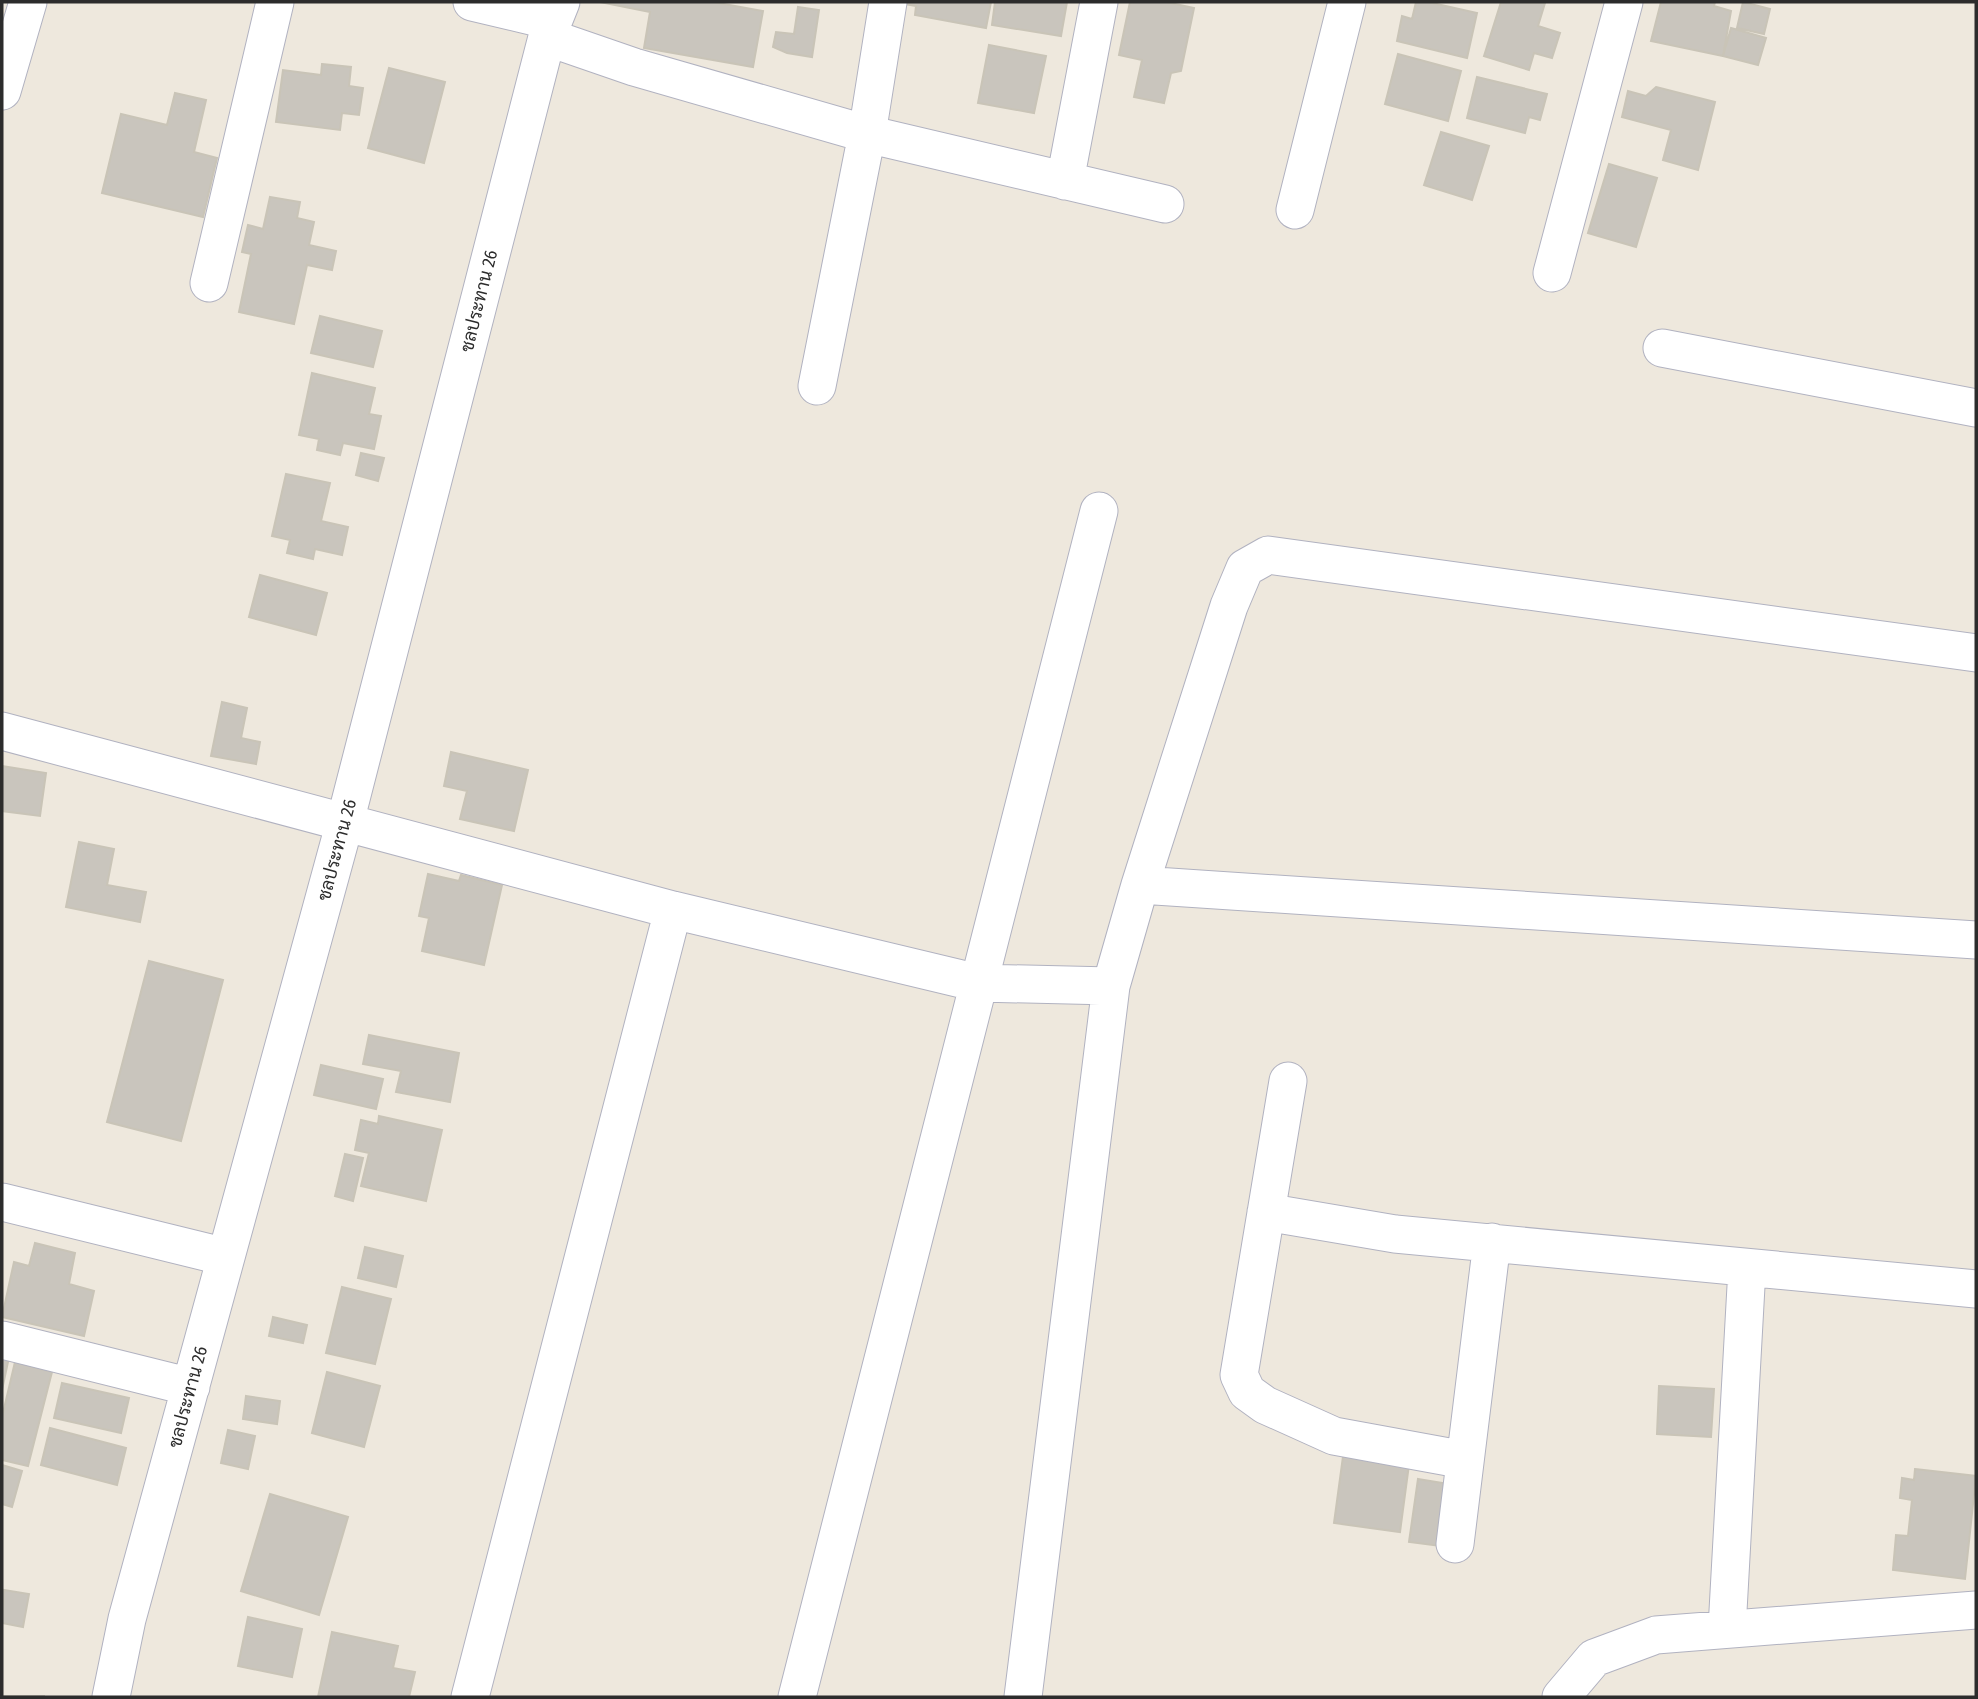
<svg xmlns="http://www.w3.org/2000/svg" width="1978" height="1699" viewBox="0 0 1978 1699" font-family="'Fira Sans Condensed',Sarabun,sans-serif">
<rect width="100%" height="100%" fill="#eee8dd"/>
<!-- building -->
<path fill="#c9c5bd" stroke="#c9c4b7" stroke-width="2" d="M600,2H713L763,11L753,67L644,48L650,12Z
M904,2H991L986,28L915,15L916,6L904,4Z
M995,2H1067L1061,36L992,25Z
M1130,2H1166L1194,8L1181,71L1171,73L1164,103L1134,97L1142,60L1119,55Z
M1416,2H1428L1477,13L1467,58L1397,41L1402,16L1412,19Z
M1501,2L1545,3L1538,26L1560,33L1552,58L1534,53L1529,70L1484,56Z
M1661,2H1715L1714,6L1731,11L1723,56L1651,41Z
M1743,2L1770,9L1764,34L1737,28Z
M798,7L819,10L812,57L787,53L773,47L776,32L794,34Z
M1731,28L1766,38L1758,65L1723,56Z
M989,45L1046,56L1034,113L978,103Z
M1398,54L1461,71L1448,121L1385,104Z
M322,64L351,67L349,86L363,88L359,115L342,113L340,130L276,122L283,70L321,75Z
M389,68L445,82L424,163L368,148Z
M1477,77L1547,94L1540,120L1529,117L1525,133L1467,118Z
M1656,87L1715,102L1698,170L1663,160L1671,130L1622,117L1628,91L1646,96Z
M175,93L206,100L194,152L217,158L203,217L102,193L121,114L167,125Z
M1441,132L1489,146L1472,200L1424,185Z
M1609,164L1657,178L1636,247L1588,233Z
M270,197L300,202L297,218L314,222L309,245L336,251L332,270L307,265L294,324L239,312L251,254L242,252L248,225L263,229Z
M320,316L382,331L373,367L311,353Z
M312,373L375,388L369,414L381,416L374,449L343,443L340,455L317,450L319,439L299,435Z
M361,453L384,458L378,481L356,475Z
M286,474L330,483L321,521L348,527L342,555L315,549L313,559L287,553L290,540L272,536Z
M260,575L327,593L316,635L249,617Z
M222,702L247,708L241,738L260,742L256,764L211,756Z
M451,752L528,770L514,831L460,819L467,791L444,786Z
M2,766L46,773L40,816L2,811Z
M79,842L114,849L107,885L146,892L140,922L66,907Z
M428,874L459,881L461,875L502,885L484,965L422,951L429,918L419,916Z
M149,961L223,980L181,1141L107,1122Z
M369,1035L459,1053L450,1102L396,1092L401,1071L363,1064Z
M321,1065L383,1079L376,1109L314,1095Z
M379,1116L442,1130L426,1201L361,1186L369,1153L355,1150L361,1120L378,1124Z
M345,1154L363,1158L353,1201L335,1196Z
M35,1243L75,1253L69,1284L94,1291L84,1336L2,1317L14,1262L29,1266Z
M365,1247L403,1256L396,1287L358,1278Z
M342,1287L391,1299L375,1364L326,1353Z
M273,1317L307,1325L303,1343L269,1336Z
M2,1356L9,1357L2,1390Z
M15,1362L52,1372L28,1466L2,1460V1417Z
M327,1372L380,1386L364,1447L312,1433Z
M62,1383L129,1398L121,1433L54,1418Z
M1659,1386L1714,1389L1711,1437L1657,1434Z
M246,1396L280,1401L277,1424L243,1419Z
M50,1428L126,1448L117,1485L41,1465Z
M228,1430L255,1436L248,1469L221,1463Z
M1344,1449L1410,1457L1400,1532L1334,1523Z
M2,1465L22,1471L12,1507L2,1504Z
M1915,1469L1976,1476L1965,1579L1893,1570L1896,1535L1908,1536L1912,1500L1900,1498L1902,1478L1914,1480Z
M1418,1479L1449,1484L1440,1546L1409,1542Z
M270,1494L348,1517L319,1615L241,1591Z
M4,1590L29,1594L23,1627L2,1623Z
M248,1617L302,1629L292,1677L238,1666Z
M332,1632L398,1646L393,1668L415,1672L409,1697H318Z
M2,1696H44V1697H2Z"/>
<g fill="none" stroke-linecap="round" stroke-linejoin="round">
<defs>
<path id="minor" d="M472,2L552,21
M547,37L634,67L867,134L1165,204
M2,91L28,2
M1065,181L1099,2
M1295,210L1347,2
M1552,273L1624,2
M209,283L275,2
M1662,348L1976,408
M817,386L867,134L888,2
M2,731L673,910L978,983L1111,986
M1140,885L1229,606L1245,568L1268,555L1976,653
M1288,1081L1239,1375L1247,1392L1265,1405L1334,1436L1465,1460
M2,1202L226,1257
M1266,1212L1395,1234L1976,1289
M2,1340L191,1387
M1455,1544L1492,1242
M1727,1629L1747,1268
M111,1697L127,1619L345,822L547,37L561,2
M470,1697L673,910
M797,1697L1099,511
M1023,1697L1111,986L1140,885L1976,940
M1561,1697L1594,1658L1656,1635L1976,1610"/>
</defs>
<!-- minor casing -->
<use href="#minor" stroke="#b1b2c0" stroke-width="39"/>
<!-- minor -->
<use href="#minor" stroke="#fff" stroke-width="37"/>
</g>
<g text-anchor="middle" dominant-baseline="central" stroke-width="6" stroke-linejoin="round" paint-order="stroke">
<!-- street labels -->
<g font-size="18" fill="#2c2c2c" stroke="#fff">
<text transform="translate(479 301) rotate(-76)">ชลประทาน 26</text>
<text transform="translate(337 850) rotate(-75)">ชลประทาน 26</text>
<text transform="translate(188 1397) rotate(-75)">ชลประทาน 26</text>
</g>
</g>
<!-- border -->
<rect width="1978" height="1699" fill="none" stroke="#2c2c2c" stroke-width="7"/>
</svg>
